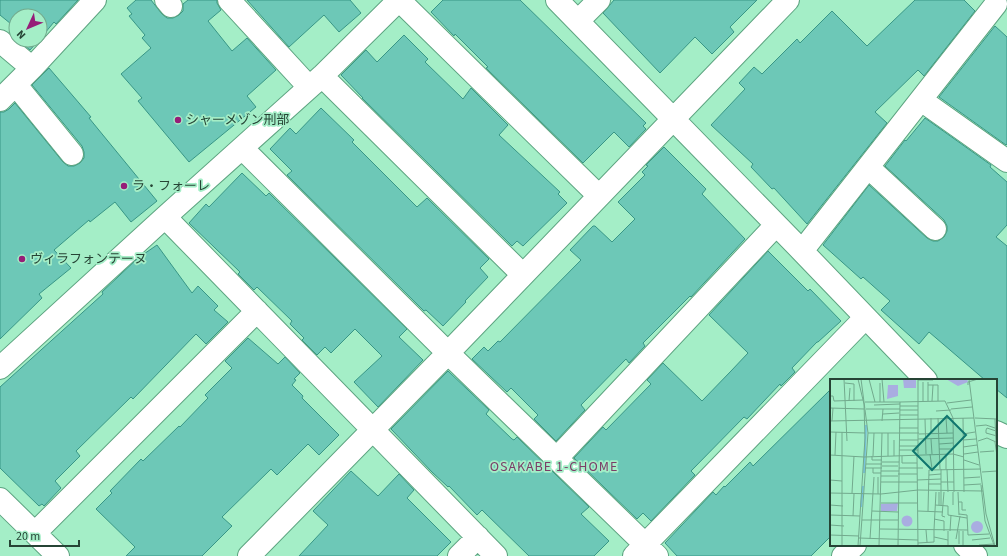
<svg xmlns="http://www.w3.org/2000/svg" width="1007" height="556" viewBox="0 0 1007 556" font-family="'Source Sans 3','Noto Sans JP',sans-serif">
<rect width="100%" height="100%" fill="#a4eec7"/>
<!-- building -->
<path fill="#6dc8b7" stroke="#389686" d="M0,0H78L56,24L54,22L40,39V16H16V28L0,15Z
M136,0H151L162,14L167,18H173L179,15L183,11V4L188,0H217V3L221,10L208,21L232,51L247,38L276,70L247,96L256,107L189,162L138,101L142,98L121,74L151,48L142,38L145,35L129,16L132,14L127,8Z
M247,0H350L361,13L339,32L324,15L289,47Z
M443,0H520L646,123L643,126L646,129L629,147L614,132L583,163L486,68L488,67L455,34L454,36L431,12Z
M614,0H757L730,27L734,32L712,54L695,37L660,73L603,13Z
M915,0H964L975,11L924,76L918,70L875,112L887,123L807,224L774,188L772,189L751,167L753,164L711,125L745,89L739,83L754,67L762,74L797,39L800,43L832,11L867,46Z
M995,26L1007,37V144L1006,145L939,97Z
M404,35L428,59L425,62L463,99L471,88L508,125L499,135L560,192L558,194L567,203L523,246L517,241L512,246L362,98H363L341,75L366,50L377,62Z
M18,40H39L30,50Z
M49,68L91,117L89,118L157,201L131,222L115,202L90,222L89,220L54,250L71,268L39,294L42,298L0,339V112H4L9,109L15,103L63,162L68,166H74L80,163L84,158V152L82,146L32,85Z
M321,108L354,140L352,142L417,207L427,198L489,259L480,268L488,277L465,301L466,302L443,326L426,310L424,311L287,175L292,171L270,149L290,128L296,134Z
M925,118L991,165L990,167L1007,182V225L996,237L1007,246V398L996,389V380H985L929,332L919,344L881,310L890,301L863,277L861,279L823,245L869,185L927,238L933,241H938L944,237L947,231V226L944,220L885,166L905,140L906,141Z
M664,147L706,189L702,194L745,239L691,297L690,296L643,343L645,346L629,363L626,359L581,405L585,410L556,441L534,419L538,415L511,388L507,392L472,359L484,347L488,351L498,341L500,342L581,260L570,250L593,226H595L612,242L635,219L618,202L645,175L642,172L648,166L646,165Z
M242,173L266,196L269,193L407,329L399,337L423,360L378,407L354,382L382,356L355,329L331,353L325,347L317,355L302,340L304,338L290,324L292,321L257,287L254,290L238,274L240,272L189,223L206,204L209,207Z
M157,245L192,293L198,286L218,306L214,310L228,322L206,344L196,334L133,399L131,397L76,451L80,456L55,481L61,488L44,506L42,504L39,506L0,468V387L103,294L102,292L138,258Z
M768,251L808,291L810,289L841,321L818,342H817L792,368L795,372L781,386L780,384L747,419L744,417L691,471L695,475L651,521L643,513L637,519L574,458L603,427L606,430L651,384L647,380L663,363L702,401L731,371L748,353L709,315Z
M248,338L278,364L285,357L300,373L294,379L296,380L292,385L303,396L302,398L339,435L319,455L308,444L277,475L271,469L222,517L232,526L202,556H126L135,547L96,509L112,493L110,491L141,459L143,461L179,426L180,427L208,398L205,395L232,368L225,361Z
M448,371L489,410L486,414L512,439L514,440L517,437L589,507L581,514L609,541L594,556H529L482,510L477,515L449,486L448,487L432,472L391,429Z
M831,389V536L811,556H677L665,543L713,492L716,495L724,486L725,487L750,462L753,466Z
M351,471L378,496L399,474L414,490L407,498L451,542L437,556H299L328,525L313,511Z"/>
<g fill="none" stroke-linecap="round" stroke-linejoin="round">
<defs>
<path id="minor" d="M166,0L171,6
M229,0L309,87
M399,0L599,196
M557,0L802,251L926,380
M578,21L599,0
M0,41L32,68
M322,76L523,275
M16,85L72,154
M0,100L32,68L95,0
M921,100L1007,161
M242,148L448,353L657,556
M868,167L935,229
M165,217L496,556
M802,251L996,4
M0,368L165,217L322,76L399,0
M996,432L1007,437
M557,458L776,225
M0,499L58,556
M35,533L257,311
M965,545L976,556
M249,556L448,353L788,0
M459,556L478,537
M634,556L865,318
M843,556L855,545"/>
</defs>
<!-- minor casing -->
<use href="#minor" stroke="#5da480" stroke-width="24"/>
<!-- minor -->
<use href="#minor" stroke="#fff" stroke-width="22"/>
</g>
<!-- markers -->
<g fill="#961d78" stroke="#a4eec7" stroke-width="1.5">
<circle cx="178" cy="120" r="4"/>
<circle cx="124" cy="186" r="4"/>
<circle cx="22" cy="259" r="4"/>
</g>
<g text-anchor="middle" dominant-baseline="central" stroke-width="3.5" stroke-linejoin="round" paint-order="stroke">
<!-- poi labels -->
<g font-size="13" fill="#264435" stroke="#a4eec7" text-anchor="start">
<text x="186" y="120">シャーメゾン刑部</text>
<text x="132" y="186">ラ・フォーレ</text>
<text x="30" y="259">ヴィラフォンテーヌ</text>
</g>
<!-- neighbourhood labels -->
<g font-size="14" letter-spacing="1" fill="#7b3e68" stroke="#a4eec7">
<text x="554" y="467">OSAKABE 1-CHOME</text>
</g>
</g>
<!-- overview -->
<g transform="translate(830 379)">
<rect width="167" height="167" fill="#a4eec7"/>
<path d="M73,0H86V9H74ZM116,0H137L138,3L128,7ZM58,6H68V17L57,20ZM71.5 142a5.5 5.5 0 1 1 11 0a5.5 5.5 0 1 1-11 0ZM141 148a6 6 0 1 1 12 0a6 6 0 1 1-12 0Z" fill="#a9ade1"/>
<path d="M68,124L67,132H51V125Z" fill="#a9ade1"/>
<path fill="none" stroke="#77c3db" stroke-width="2" d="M34,94L36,46M31,128L33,107"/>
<path fill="none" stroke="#72aa8d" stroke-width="1" d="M14,0L17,62M39,0L45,23M52,0L54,23M139,0L156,135L165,167M88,1H103M15,4L24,5V22M98,6H108V22M138,6V3L148,0M0,17H3L4,22L33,21M19,22L20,9M93,22V3M98,22V3M102,22L103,6M35,23H70M50,23V4M117,24L141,21M44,26L70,25M70,27H88M0,29L34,30M36,30H70M121,30L142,28M70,31H88M106,32L121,31M53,35L69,34M70,36H88M101,39V54M108,39L110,90M116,39L117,54M123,39L124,113M133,39L134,113M145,39L167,40M95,40L96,75M165,40L166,63M0,42L144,39M2,42L3,29M52,42L53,30M146,47L156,46L165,49M69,49H88M166,52L157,49L156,51V54L167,57M0,53L35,54M12,53V167M38,54H89M89,55L123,54M133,55L145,53M88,60L123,59M101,60L102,75M70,61H88M133,61L146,60M148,62L157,59L166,63M165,63L167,77M109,65L123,64M69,67H88M133,68L147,66M109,70H123M69,71H88M150,73L164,72M88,75V0M100,75L102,90M116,75V90M134,75L148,73M0,76L34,78L123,75L134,78M5,76L6,53M87,76L88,167M42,77V81H52M43,77L44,54M58,77V54M64,77V61M72,77V84H87M134,81L149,86M52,83H69M36,85H52M52,87H68M35,89H52M43,89V94H51M69,89H93M111,90V126M117,90L118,113M51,92H69M152,93L167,92M68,95H87M99,96L111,95M51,97H68M134,99L150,98M0,101L12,102M87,101L111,100M51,103H87M111,103H124M98,105H111M134,106L151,105M151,106L155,142L164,166M114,113L112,137L115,138M128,113L129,136M0,114L51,115L88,111L153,112M22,114L24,77M48,115V98M128,123H132V131H136M51,124H87M0,126L13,127M105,126L118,127V136L137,139M109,126V113M123,126V113M42,132L68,133M88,132L113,133M98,132L99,91L151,90M129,135L137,136L138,156L159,155M0,136L30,137M23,137L24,115M104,140L114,142V152M32,141H68M0,146L14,147M50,150L138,151M96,151L97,163M104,151L106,113M118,152V167M120,152L121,136M0,156L29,157M104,158L118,161M29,159L88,161M40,160L44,98M126,160L130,137M142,161L160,159M88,164L104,163V151M129,165V152M149,166L164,165M28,167L35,59L34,25L28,0M30,167L38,54L31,0M49,167L52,54M68,167L70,23L115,22L123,39M133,167V152"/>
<path fill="#0f766e" fill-opacity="0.15" stroke="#0f766e" stroke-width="2" d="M117,37L136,56L102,91L83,72Z"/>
<rect width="167" height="167" fill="none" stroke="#264435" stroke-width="2"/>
</g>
<!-- north arrow -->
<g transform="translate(28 28) rotate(226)"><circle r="19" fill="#a4eec7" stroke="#72aa8d"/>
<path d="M0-3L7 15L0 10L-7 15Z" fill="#961d78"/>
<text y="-6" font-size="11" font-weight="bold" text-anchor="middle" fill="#264435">N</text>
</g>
<!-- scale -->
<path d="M10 540v6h69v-6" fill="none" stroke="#264435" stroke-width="2"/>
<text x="16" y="540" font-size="12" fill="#264435" stroke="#a4eec7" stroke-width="3" paint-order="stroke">20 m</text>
</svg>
